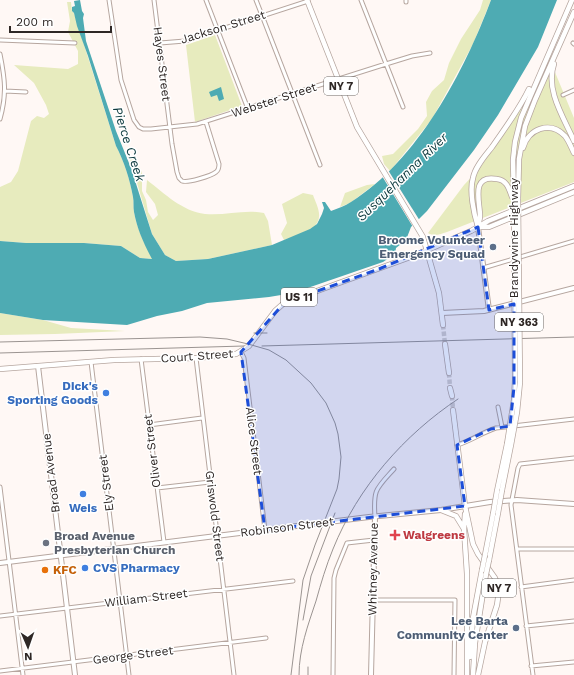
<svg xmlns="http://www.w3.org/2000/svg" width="574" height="675" viewBox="0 0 574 675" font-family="'Work Sans',sans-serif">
<rect width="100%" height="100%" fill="#fff8f5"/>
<!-- green -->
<path fill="#e7ebbe" d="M483,0H491L473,44L432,119L390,171L384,164L382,156L393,154L418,129L427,116L426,102L432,91L444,80L449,63L461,39L480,10Z
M67,2H71L72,11L74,13L116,146C124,161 130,180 133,197C134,202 133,207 134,212C137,229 145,245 153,259L140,258L121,246L84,243H26L0,241V187L11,182L18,171L31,121L37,116L44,118L49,114L46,105L34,83L14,65L68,69L78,64V51L68,32L70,21Z
M215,35L242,106L195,122L186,45Z
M552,65L574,118V182L447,232C440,234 435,237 428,233L464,185L479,169Z
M130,159H135L142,172V191L146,200L148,212L153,220L158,215L155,204L146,192L147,180C165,194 182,211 205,214C225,216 244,209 264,213L268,221L272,245L208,259L176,261L165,255L152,234Z
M375,184L350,203L340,207L345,193L367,185Z
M303,193L313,195C315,201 320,210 319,217C318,231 295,236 284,240L281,234L287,223L282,204Z
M0,313L43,320L71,328L125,331L55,334L0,335Z"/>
<!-- water -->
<path fill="#4eabb3" d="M80,0L82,11L84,14L83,18L86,41L116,131L131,168L152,234L165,255L176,261L208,259L272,245L310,229L317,224L322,214L324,208L322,202H325L331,211C338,208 345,206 351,202C418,160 464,72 491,0H557L538,47L498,115L474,150L427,211L411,227L406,240L396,248L395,254L383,262L293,293L269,297L207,303L182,311L157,316L127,325L43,320L0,313V241L26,243H84L121,246L140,258L152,259C144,244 137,229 134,212C133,207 134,202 133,197C130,180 124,161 116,146L88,56L77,26L74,13L72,11V7L75,6L74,1Z
M221,87L224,99L219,101L217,95L211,97L209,92Z"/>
<!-- pier -->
<path fill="#fff8f5" d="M388,170L420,221L413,227L382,176Z"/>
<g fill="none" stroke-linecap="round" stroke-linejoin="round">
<!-- primary-tunnel -->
<path stroke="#d5cecb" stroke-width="4.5" stroke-dasharray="4.5 2" stroke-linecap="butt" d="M443,325L445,344
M449,373L450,388
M452,396L453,410"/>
<defs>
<path id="street" d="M109,0L121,80L134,120L139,127L143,129H151L197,124L386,64L412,56L430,53
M154,0L172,144L177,172L179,178L182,181C188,183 211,176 216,172C219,170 219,167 219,164L206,122
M206,0L248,109
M256,0L320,165
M361,0L403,107
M406,0V2
M0,40L75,43
M160,43L185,41L308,1
M573,43L574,44
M0,54C5,79 7,94 0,119
M5,91L26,92
M563,95L574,90
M483,268L574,241
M241,352L244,358L265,530
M196,358L234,675
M141,359L164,542
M91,362L129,675
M498,407L502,427
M149,425L202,418
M457,445C471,441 483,432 496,428L574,419
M0,487L23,675
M157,488L210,482
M375,517C373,489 376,489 394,469
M517,549H574
M521,587L574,580
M372,600H455L454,675
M0,616L293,581
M526,626L574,621
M531,666L574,662
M0,671L266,638
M333,675L334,578L336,570L347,543L374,540
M533,675L511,505L518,468L520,464L574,458"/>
<path id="secondary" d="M478,227L489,310
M442,313L484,311L574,288
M38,366L75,675
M0,563L369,517L441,510L490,502L517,500L574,504
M371,675L375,517"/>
<path id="primary" d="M307,0L357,127L423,237L439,293L443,325
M554,64C545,90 564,118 574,141
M523,148C528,129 550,120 565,136C569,141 571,147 574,153
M518,199L519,159L525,126L535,100L574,12
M514,201L513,160L515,142L521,118L572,0
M478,225C479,222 480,219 480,216C480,202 470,174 497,179C507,180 509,189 512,197
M478,227C474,214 469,191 473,178C475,167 485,156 492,147C505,128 519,110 529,89
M479,227H489L574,192
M445,344L449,373
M0,369L114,360L196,358L236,354L249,346L275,311L284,303L416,255L471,231L488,221L574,186
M450,388L452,396
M453,410L465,506L473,544L478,554L495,578L499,591L497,605L485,642L478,675
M502,490L511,445
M497,491L507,444
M441,510L456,516L464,529
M465,514L464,529L467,574V675
M485,555L493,514
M489,560L498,513
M470,657L473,618L482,570
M473,675L475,643L486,574"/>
</defs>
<!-- street casing -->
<use href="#street" stroke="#b6a69f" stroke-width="5"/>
<!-- secondary casing -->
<use href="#secondary" stroke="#b6a69f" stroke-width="6"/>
<!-- primary casing -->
<use href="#primary" stroke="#b6a69f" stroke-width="6"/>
<!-- street -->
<use href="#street" stroke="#fff" stroke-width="3"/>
<!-- secondary -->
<use href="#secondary" stroke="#fff" stroke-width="4"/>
<!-- primary -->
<use href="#primary" stroke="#fff" stroke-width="4.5"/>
<!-- rail -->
<path stroke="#9b9491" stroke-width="1" d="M254,333H267
M0,342L200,337L227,339L248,344L269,350L286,360L311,383L326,403L335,423L338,434L341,457L339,479L337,489L315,545L303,580L291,675
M262,346L574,337
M0,353L244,346
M303,620L311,576L335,513
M299,675C299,649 308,625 316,601C321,583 326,566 333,549C358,487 404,435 458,399
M308,675V667"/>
<defs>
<path id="primary-bridge" d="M507,444L514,400L515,380L514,201
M511,445L517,412L520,382L518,199
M498,513L502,490
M493,514L497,491
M482,570L485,555
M486,574L489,560"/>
</defs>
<!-- primary-bridge casing -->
<use href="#primary-bridge" stroke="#b6a69f" stroke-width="6" stroke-linecap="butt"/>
<!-- primary-bridge -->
<use href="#primary-bridge" stroke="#fff" stroke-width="4.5"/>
</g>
<!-- marked area -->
<path fill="#1d4ed8" fill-opacity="0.2" stroke="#1d4ed8" stroke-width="3" stroke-dasharray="8 5" stroke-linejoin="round" d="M478,227L489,310L514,304V387L510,426L491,429L457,445L465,506L265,530L241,352L284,303L379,269Z"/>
<!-- markers -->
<g fill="#5c6f8a" stroke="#fff" stroke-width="1.5">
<circle cx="493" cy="247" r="4"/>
<circle cx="516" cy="628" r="4"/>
</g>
<g fill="#3f7fe0" stroke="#fff" stroke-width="1.5">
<circle cx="106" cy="393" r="4"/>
<circle cx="83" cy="494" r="4"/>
<circle cx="85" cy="568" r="4"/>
</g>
<path fill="#e0444e" stroke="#fff" stroke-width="1.5" d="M393 529h4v4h4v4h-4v4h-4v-4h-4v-4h4z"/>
<circle fill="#6b7280" stroke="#fff" stroke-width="1.5" cx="46" cy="543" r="4"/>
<circle fill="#e8710a" stroke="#fff" stroke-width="1.5" cx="45" cy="570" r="4"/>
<g text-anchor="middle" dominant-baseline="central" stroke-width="3" stroke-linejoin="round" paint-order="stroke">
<!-- shield labels -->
<g fill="#fff" stroke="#6d6866" stroke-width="1">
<rect x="324" y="77" width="34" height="18" rx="3"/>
<rect x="281" y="288" width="36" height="18" rx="3"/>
<rect x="495" y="313" width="48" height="18" rx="3"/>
<rect x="482" y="579" width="34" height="18" rx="3"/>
</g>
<g font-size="11" font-weight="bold" fill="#2e2725">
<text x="341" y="86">NY 7</text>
<text x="299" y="297">US 11</text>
<text x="519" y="322">NY 363</text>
<text x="499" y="588">NY 7</text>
</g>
<!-- street labels -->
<g font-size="12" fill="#2e2725" stroke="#fff">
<text transform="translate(223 27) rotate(-17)">Jackson Street</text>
<text transform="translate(162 64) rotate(83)">Hayes Street</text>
<text transform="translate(274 100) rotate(-18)">Webster Street</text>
<text transform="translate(514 238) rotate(-90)">Brandywine Highway</text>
<text transform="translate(197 356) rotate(-4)">Court Street</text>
<text transform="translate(254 441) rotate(83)">Alice Street</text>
<text transform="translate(152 451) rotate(-97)">Oliver Street</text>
<text transform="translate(51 473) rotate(-97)">Broad Avenue</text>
<text transform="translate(106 483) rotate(-97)">Ely Street</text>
<text transform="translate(215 516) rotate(83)">Griswold Street</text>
<text transform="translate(287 527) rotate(-7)">Robinson Street</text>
<text transform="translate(373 569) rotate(-89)">Whitney Avenue</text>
<text transform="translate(146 598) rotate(-7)">William Street</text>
<text transform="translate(133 655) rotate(-7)">George Street</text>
</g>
<!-- service labels -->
<g font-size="12" font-weight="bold" fill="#4e5e75" stroke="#fff" text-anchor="end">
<text x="485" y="240">Broome Volunteer<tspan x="485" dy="14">Emergency Squad</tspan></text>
<text x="508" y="621">Lee Barta<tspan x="508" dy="14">Community Center</tspan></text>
</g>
<!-- shop labels -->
<g font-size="12" font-weight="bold" fill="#366cbe" stroke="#fff" text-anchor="end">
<text x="98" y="386">Dick's<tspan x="98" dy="14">Sporting Goods</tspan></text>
<text x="83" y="508" text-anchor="middle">Weis</text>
<text x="93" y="568" text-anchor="start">CVS Pharmacy</text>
</g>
<!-- health labels -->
<g font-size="12" font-weight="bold" fill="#be3a42" stroke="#fff" text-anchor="start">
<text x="403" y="535">Walgreens</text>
</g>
<!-- worship labels -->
<g font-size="12" font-weight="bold" fill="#5b616d" stroke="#fff" text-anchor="start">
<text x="54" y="536">Broad Avenue<tspan x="54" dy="14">Presbyterian Church</tspan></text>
</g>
<!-- food labels -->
<g font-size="12" font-weight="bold" fill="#c56008" stroke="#fff" text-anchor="start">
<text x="53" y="570">KFC</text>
</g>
<!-- water labels -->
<g font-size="13" font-style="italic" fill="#0d3a3e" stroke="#fff">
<text transform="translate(129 144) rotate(72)">Pierce Creek</text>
<text transform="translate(402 177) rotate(-44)">Susquehanna River</text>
</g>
</g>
<!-- north arrow -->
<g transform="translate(28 647) rotate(178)" stroke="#ffffff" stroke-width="3" paint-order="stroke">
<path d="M0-3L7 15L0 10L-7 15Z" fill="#2e2725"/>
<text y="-6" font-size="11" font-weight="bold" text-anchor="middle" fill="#2e2725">N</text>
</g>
<!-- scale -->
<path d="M10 26v6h101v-6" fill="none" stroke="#2e2725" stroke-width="2"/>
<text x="16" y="26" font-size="12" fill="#2e2725" stroke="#ffffff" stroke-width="3" paint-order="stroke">200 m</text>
</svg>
